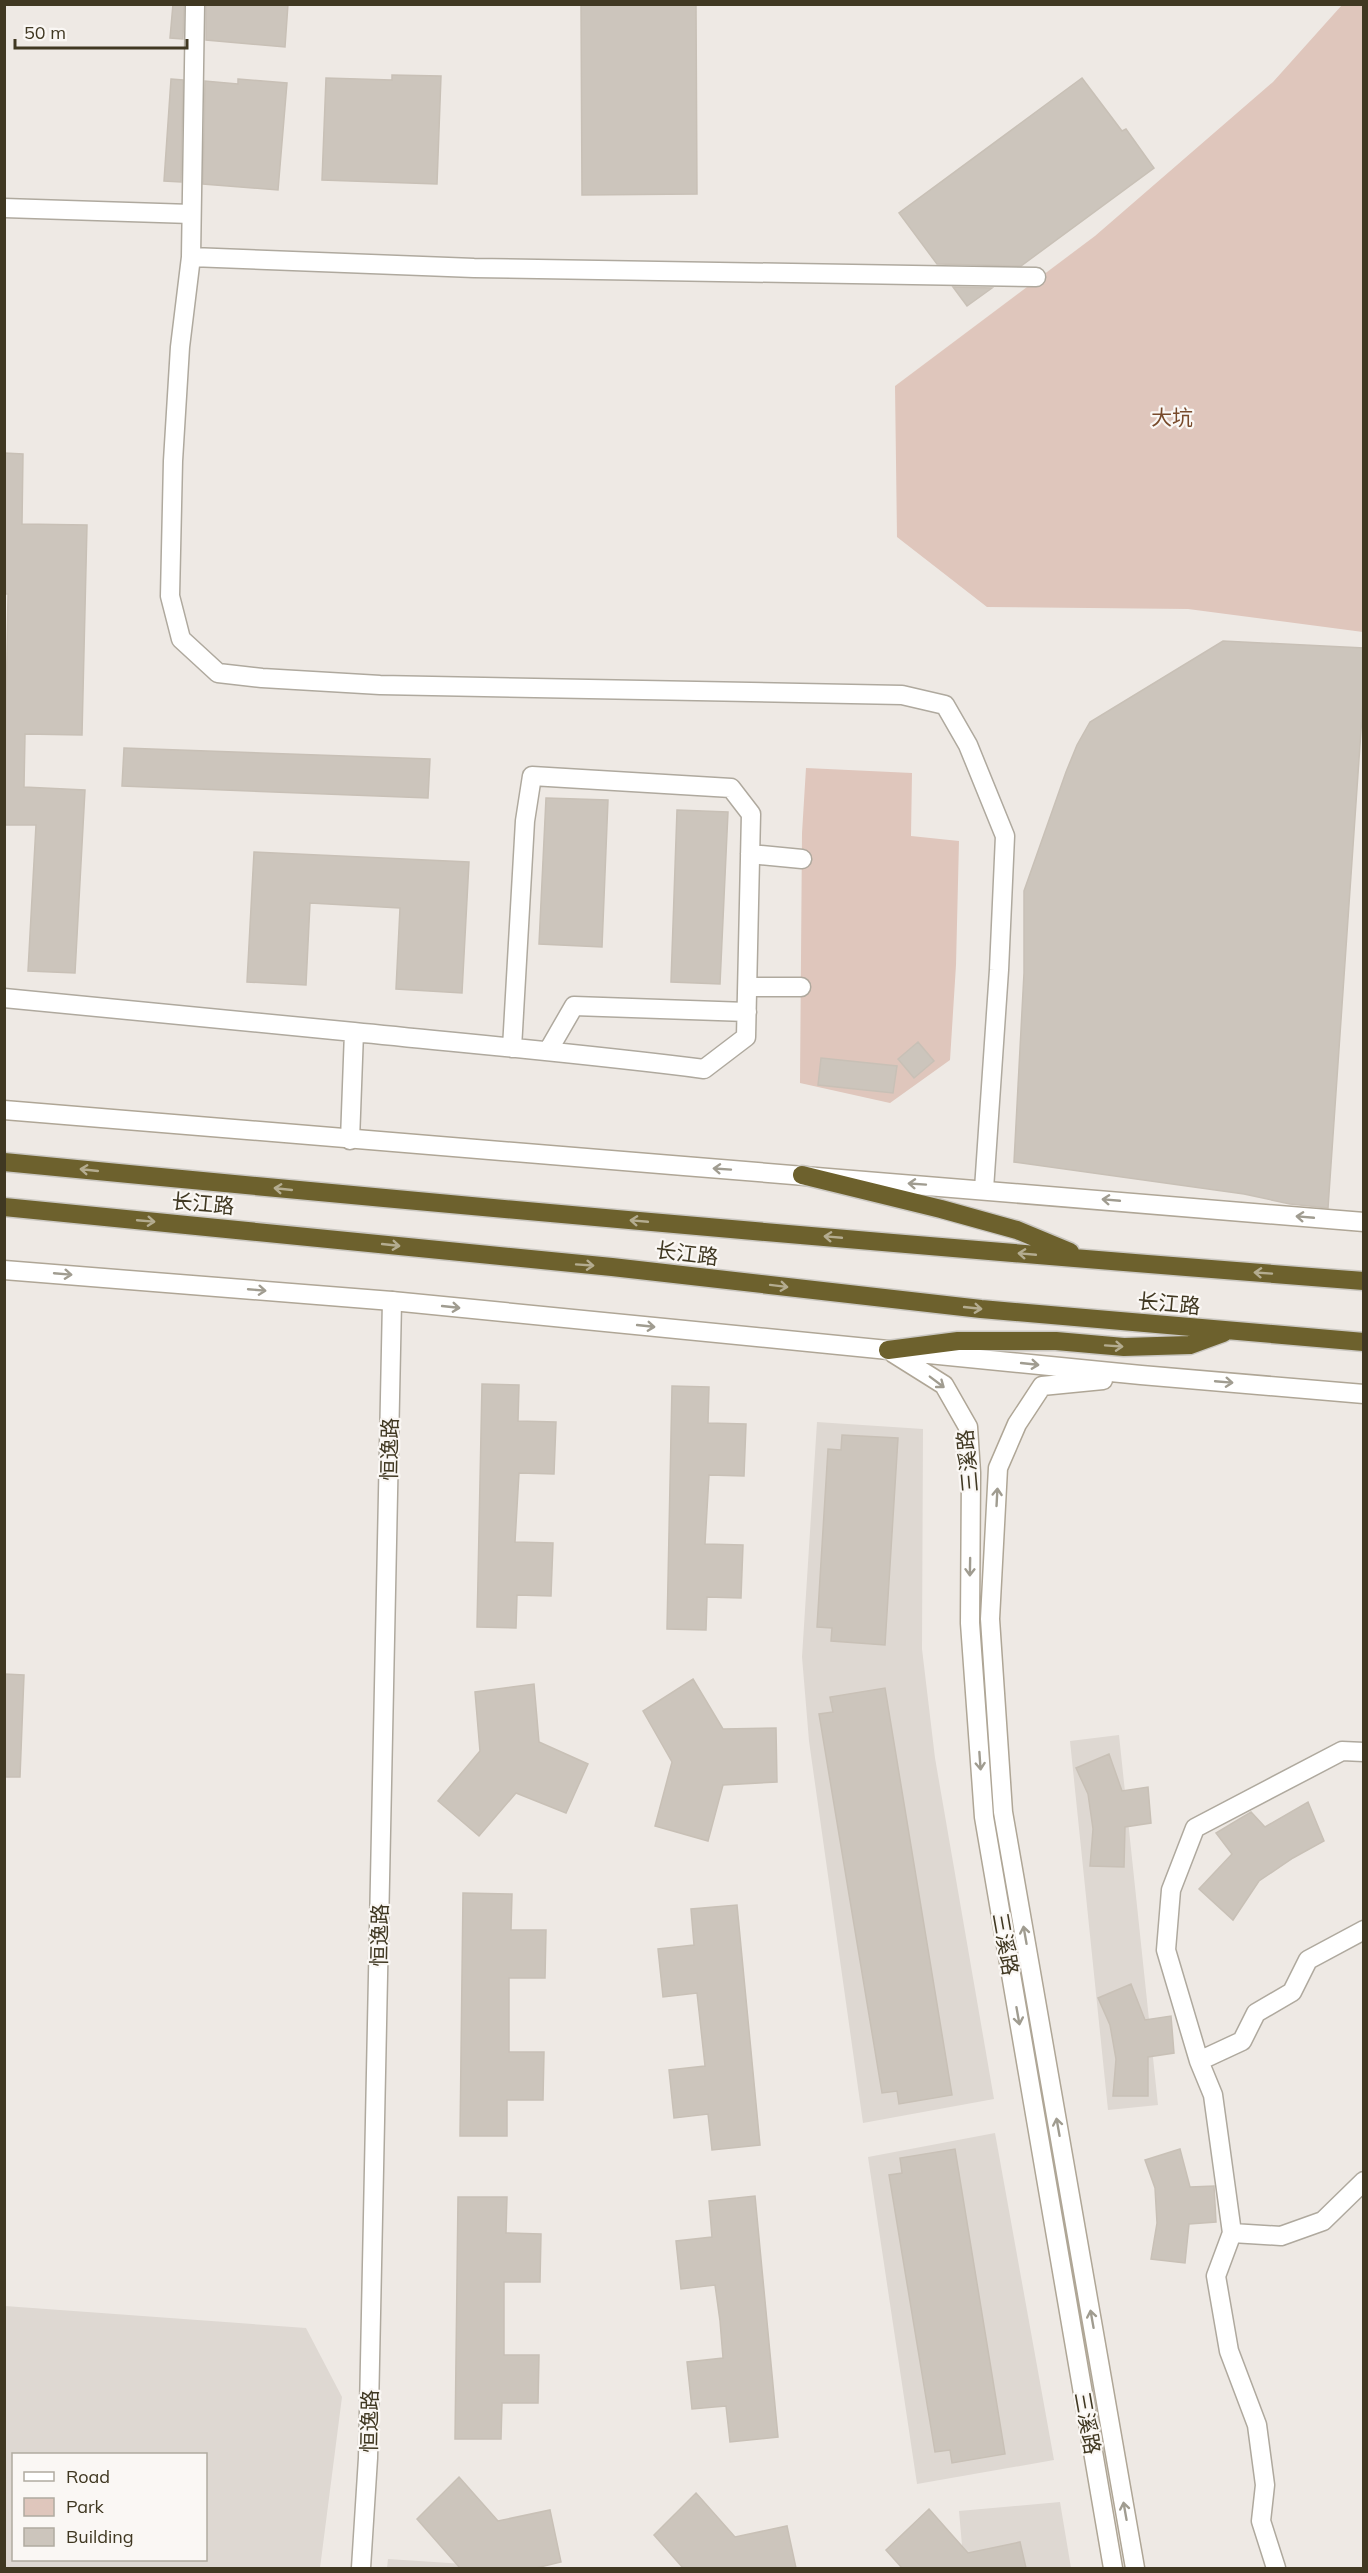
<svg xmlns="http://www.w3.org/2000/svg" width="1368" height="2573" viewBox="0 0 1368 2573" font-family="Mulish,'Noto Sans SC',sans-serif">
<rect width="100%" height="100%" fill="#eee9e4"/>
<!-- built -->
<path fill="#ded8d2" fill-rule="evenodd" d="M817,1422L923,1429L922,1649L935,1758L994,2099L863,2123L809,1741L802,1657Z
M1119,1735L1158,2105L1108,2110L1070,1741Z
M995,2133L1054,2460L917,2484L868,2157Z
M5,2306L306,2328L342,2397L320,2568H5ZM14,2454H206V2560H14Z
M1060,2502L1071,2568H964L959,2511Z
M388,2559L526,2568H387Z"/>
<!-- green -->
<path fill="#dfc6bc" d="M1342,5H1363V632L1188,609L987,607L897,537L895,386L1095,236L1273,82Z
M806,768L912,773L911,836L959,841L956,965L950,1060L890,1103L800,1083L802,833Z"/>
<!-- building -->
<path fill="#ccc5bc" stroke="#c8c0b6" stroke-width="1.5" d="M173,4H184L183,39L170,38Z
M206,4H288L285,47L206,40Z
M581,4H696L697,194L582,195Z
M392,75L441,76L437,184L322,180L326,78L392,80Z
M1082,78L1122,131L1126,129L1154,168L1021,266L937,264L899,213Z
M171,79L183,80L181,182L164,181Z
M238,79L287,83L278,190L203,184L205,81L238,84Z
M953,287L992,288L967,306Z
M4,453L23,454L22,524L87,525L82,735L25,734L24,787L85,790L75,973L28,971L36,825H4L8,594H4Z
M1223,641L1364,648V687L1328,1208L1290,1204L1244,1194L1014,1162L1024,973V891L1066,772L1077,745L1090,722Z
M124,748L430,759L428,798L122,786Z
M546,798L608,800L602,947L539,944Z
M677,810L728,812L720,984L671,982Z
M254,852L469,862L462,993L396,989L400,908L310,903L306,985L247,982Z
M918,1042L934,1061L914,1078L898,1059Z
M821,1058L897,1066L893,1093L818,1085Z
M482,1384L519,1385L518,1421L556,1422L554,1474L519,1473L515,1542L553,1543L551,1596L517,1595L516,1628L477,1627Z
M672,1386L709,1387L708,1423L746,1424L744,1476L709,1475L705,1544L743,1545L741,1598L707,1597L706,1630L667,1629Z
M842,1435L898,1438L885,1645L831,1641L832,1628L817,1627L828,1449L841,1450Z
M4,1674L24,1675L20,1777H4Z
M693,1679L723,1729L776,1728L777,1782L723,1785L708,1841L655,1826L672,1762L643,1711Z
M534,1684L539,1742L588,1764L566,1813L516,1793L479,1836L438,1801L480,1751L475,1692Z
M885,1688L952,2095L899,2104L897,2091L882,2093L819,1714L833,1712L830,1697Z
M1109,1754L1122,1791L1148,1787L1151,1823L1125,1827L1124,1867L1090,1866L1093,1829L1088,1794L1076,1768Z
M1308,1802L1324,1841L1293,1858L1259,1881L1233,1920L1199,1889L1232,1854L1216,1833L1251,1812L1265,1827Z
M463,1893L512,1894L511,1930H546L545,1978H509V2052H544L543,2100H507V2136H460Z
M737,1905L760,2145L712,2150L708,2114L674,2118L669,2070L705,2066L697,1993L663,1997L658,1949L694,1945L691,1909Z
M1131,1984L1145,2020L1171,2016L1174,2053L1148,2057V2096H1113L1116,2059L1110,2025L1098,1998Z
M955,2149L1005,2454L952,2463L950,2450L935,2452L889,2175L902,2173L900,2158Z
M1180,2149L1190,2187L1214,2186L1216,2222L1189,2224L1185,2263L1151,2259L1157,2223L1155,2188L1145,2160Z
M755,2196L778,2437L730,2442L726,2406L692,2409L687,2362L723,2358L720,2321L715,2285L681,2289L676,2241L712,2237L709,2201Z
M458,2197H507L506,2233L541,2234L540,2282H504V2355H539L538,2403H502L501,2439H455Z
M459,2477L498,2521L550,2510L561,2562L536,2568H460L417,2519Z
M696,2493L735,2537L787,2526L796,2568H683L654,2535Z
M929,2509L968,2553L1020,2542L1026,2568H902L886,2550Z"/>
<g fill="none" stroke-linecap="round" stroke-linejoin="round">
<defs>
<path id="street" d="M195,4L191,257L474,268L1036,277
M4,208L191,214
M191,257L180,347L173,461L170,596L181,639L218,673L262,678L380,685L902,695L945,705L968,745L1005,836L999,970L984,1189
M750,854L802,859
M748,987H801
M4,998L354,1032L350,1140
M354,1032C471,1044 587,1054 704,1069L746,1037L751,814L731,788L532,776L525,821L512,1048
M548,1051L574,1006L747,1012
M1199,2061L1242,2041L1256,2013L1292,1992L1308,1960L1364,1930
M1232,2233L1281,2236L1323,2221L1364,2181
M361,2568L368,2458L392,1301
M1276,2568L1261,2521L1265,2485L1257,2425L1229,2351L1216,2276L1232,2233L1213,2095L1199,2061L1166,1950L1171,1890L1195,1828L1342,1751L1364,1752"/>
<path id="secondary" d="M4,1110C457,1150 911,1182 1364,1222
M4,1270L392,1301L1141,1375L1364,1394
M893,1353L944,1385L968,1427L971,1473L970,1623L984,1817L1113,2568
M1103,1380L1042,1386L1017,1424L998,1468L990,1619L1003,1812L1135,2568"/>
<path id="highway" d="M4,1162C457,1206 910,1246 1364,1281
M802,1175L941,1209L1017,1230L1070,1252
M4,1207L612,1267L981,1309L1364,1342
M888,1350L958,1341H1056L1124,1347L1190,1345L1223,1333"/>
</defs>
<!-- street casing -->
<use href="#street" stroke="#afa99e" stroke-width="21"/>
<!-- secondary casing -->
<use href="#secondary" stroke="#afa696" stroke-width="21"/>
<!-- highway casing -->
<use href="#highway" stroke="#cac7c1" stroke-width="21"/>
<!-- street -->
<use href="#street" stroke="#fff" stroke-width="18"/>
<!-- secondary -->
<use href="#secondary" stroke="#fff" stroke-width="18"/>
<!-- highway -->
<use href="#highway" stroke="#6d612d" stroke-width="18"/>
</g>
<!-- one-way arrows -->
<defs><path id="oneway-shaft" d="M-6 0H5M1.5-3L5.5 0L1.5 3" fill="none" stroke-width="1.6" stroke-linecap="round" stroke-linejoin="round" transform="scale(1.5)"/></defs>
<g stroke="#a09c90">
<use href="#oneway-shaft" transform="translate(722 1169) rotate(-176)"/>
<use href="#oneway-shaft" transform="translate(917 1184) rotate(-176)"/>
<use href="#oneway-shaft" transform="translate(1111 1200) rotate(-175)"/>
<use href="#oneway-shaft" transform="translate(1305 1217) rotate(-175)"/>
<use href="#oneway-shaft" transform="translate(63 1274) rotate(5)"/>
<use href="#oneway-shaft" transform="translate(257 1290) rotate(5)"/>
<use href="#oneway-shaft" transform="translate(451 1307) rotate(6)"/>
<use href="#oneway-shaft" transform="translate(646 1326) rotate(6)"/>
<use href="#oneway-shaft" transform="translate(1030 1364) rotate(6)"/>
<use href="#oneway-shaft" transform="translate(937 1382) rotate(37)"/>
<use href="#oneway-shaft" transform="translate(1224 1382) rotate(5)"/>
<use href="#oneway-shaft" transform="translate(997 1497) rotate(-87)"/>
<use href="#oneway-shaft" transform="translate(970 1567) rotate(91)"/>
<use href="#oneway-shaft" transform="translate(980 1761) rotate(86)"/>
<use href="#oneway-shaft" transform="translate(1025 1935) rotate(-100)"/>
<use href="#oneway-shaft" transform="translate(1018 2016) rotate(80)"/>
<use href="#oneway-shaft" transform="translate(1058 2127) rotate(-100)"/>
<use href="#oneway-shaft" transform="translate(1092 2319) rotate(-100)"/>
<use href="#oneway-shaft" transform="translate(1125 2511) rotate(-100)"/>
</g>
<g stroke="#b4ac90">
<use href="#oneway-shaft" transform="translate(89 1170) rotate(-174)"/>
<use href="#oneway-shaft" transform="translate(283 1189) rotate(-174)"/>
<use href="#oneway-shaft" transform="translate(146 1221) rotate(5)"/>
<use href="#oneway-shaft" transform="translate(639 1221) rotate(-175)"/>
<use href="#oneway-shaft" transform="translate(833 1237) rotate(-175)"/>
<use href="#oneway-shaft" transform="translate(391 1245) rotate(6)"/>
<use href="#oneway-shaft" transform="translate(1027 1254) rotate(-175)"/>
<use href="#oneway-shaft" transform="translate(585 1265) rotate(4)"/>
<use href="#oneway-shaft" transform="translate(1263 1273) rotate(-176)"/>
<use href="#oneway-shaft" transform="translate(779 1286) rotate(7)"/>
<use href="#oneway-shaft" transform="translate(973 1308) rotate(6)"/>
<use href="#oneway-shaft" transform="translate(1114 1346) rotate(4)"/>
</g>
<g text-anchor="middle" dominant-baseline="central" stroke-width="4.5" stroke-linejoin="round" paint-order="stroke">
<!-- park labels -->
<g font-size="21" fill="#784a2b" stroke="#faf7f4">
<text x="1172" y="417">大坑</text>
</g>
<!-- street labels -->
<g font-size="21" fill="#403822" stroke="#faf7f4">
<text transform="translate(203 1203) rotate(5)">长江路</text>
<text transform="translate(687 1253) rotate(7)">长江路</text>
<text transform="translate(1169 1303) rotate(5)">长江路</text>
<text transform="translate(389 1449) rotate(-89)">恒逸路</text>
<text transform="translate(967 1461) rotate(-95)">三溪路</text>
<text transform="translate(379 1935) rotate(-89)">恒逸路</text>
<text transform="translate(1006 1944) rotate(80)">三溪路</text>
<text transform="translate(369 2421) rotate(-89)">恒逸路</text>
<text transform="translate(1088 2423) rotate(80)">三溪路</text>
</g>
</g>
<!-- border -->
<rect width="1368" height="2573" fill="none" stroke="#403822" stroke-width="12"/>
<!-- legend -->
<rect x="12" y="2453" width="195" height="108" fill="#faf7f4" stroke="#b0aba0" stroke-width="1.5"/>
<rect x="24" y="2472" width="30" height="9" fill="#ffffff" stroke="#b0aba0" stroke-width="1.5"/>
<text x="66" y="2483" font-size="18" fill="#403822">Road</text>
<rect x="24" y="2498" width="30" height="18" fill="#dfc6bc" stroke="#b0aba0" stroke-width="1.5"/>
<text x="66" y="2513" font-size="18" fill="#403822">Park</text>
<rect x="24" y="2528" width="30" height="18" fill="#ccc5bc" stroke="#b0aba0" stroke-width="1.5"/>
<text x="66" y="2543" font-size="18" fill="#403822">Building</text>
<!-- scale -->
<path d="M15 39v9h172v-9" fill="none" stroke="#403822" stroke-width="3"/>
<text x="24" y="39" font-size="18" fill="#403822" stroke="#faf7f4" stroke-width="4.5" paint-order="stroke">50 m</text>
</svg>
